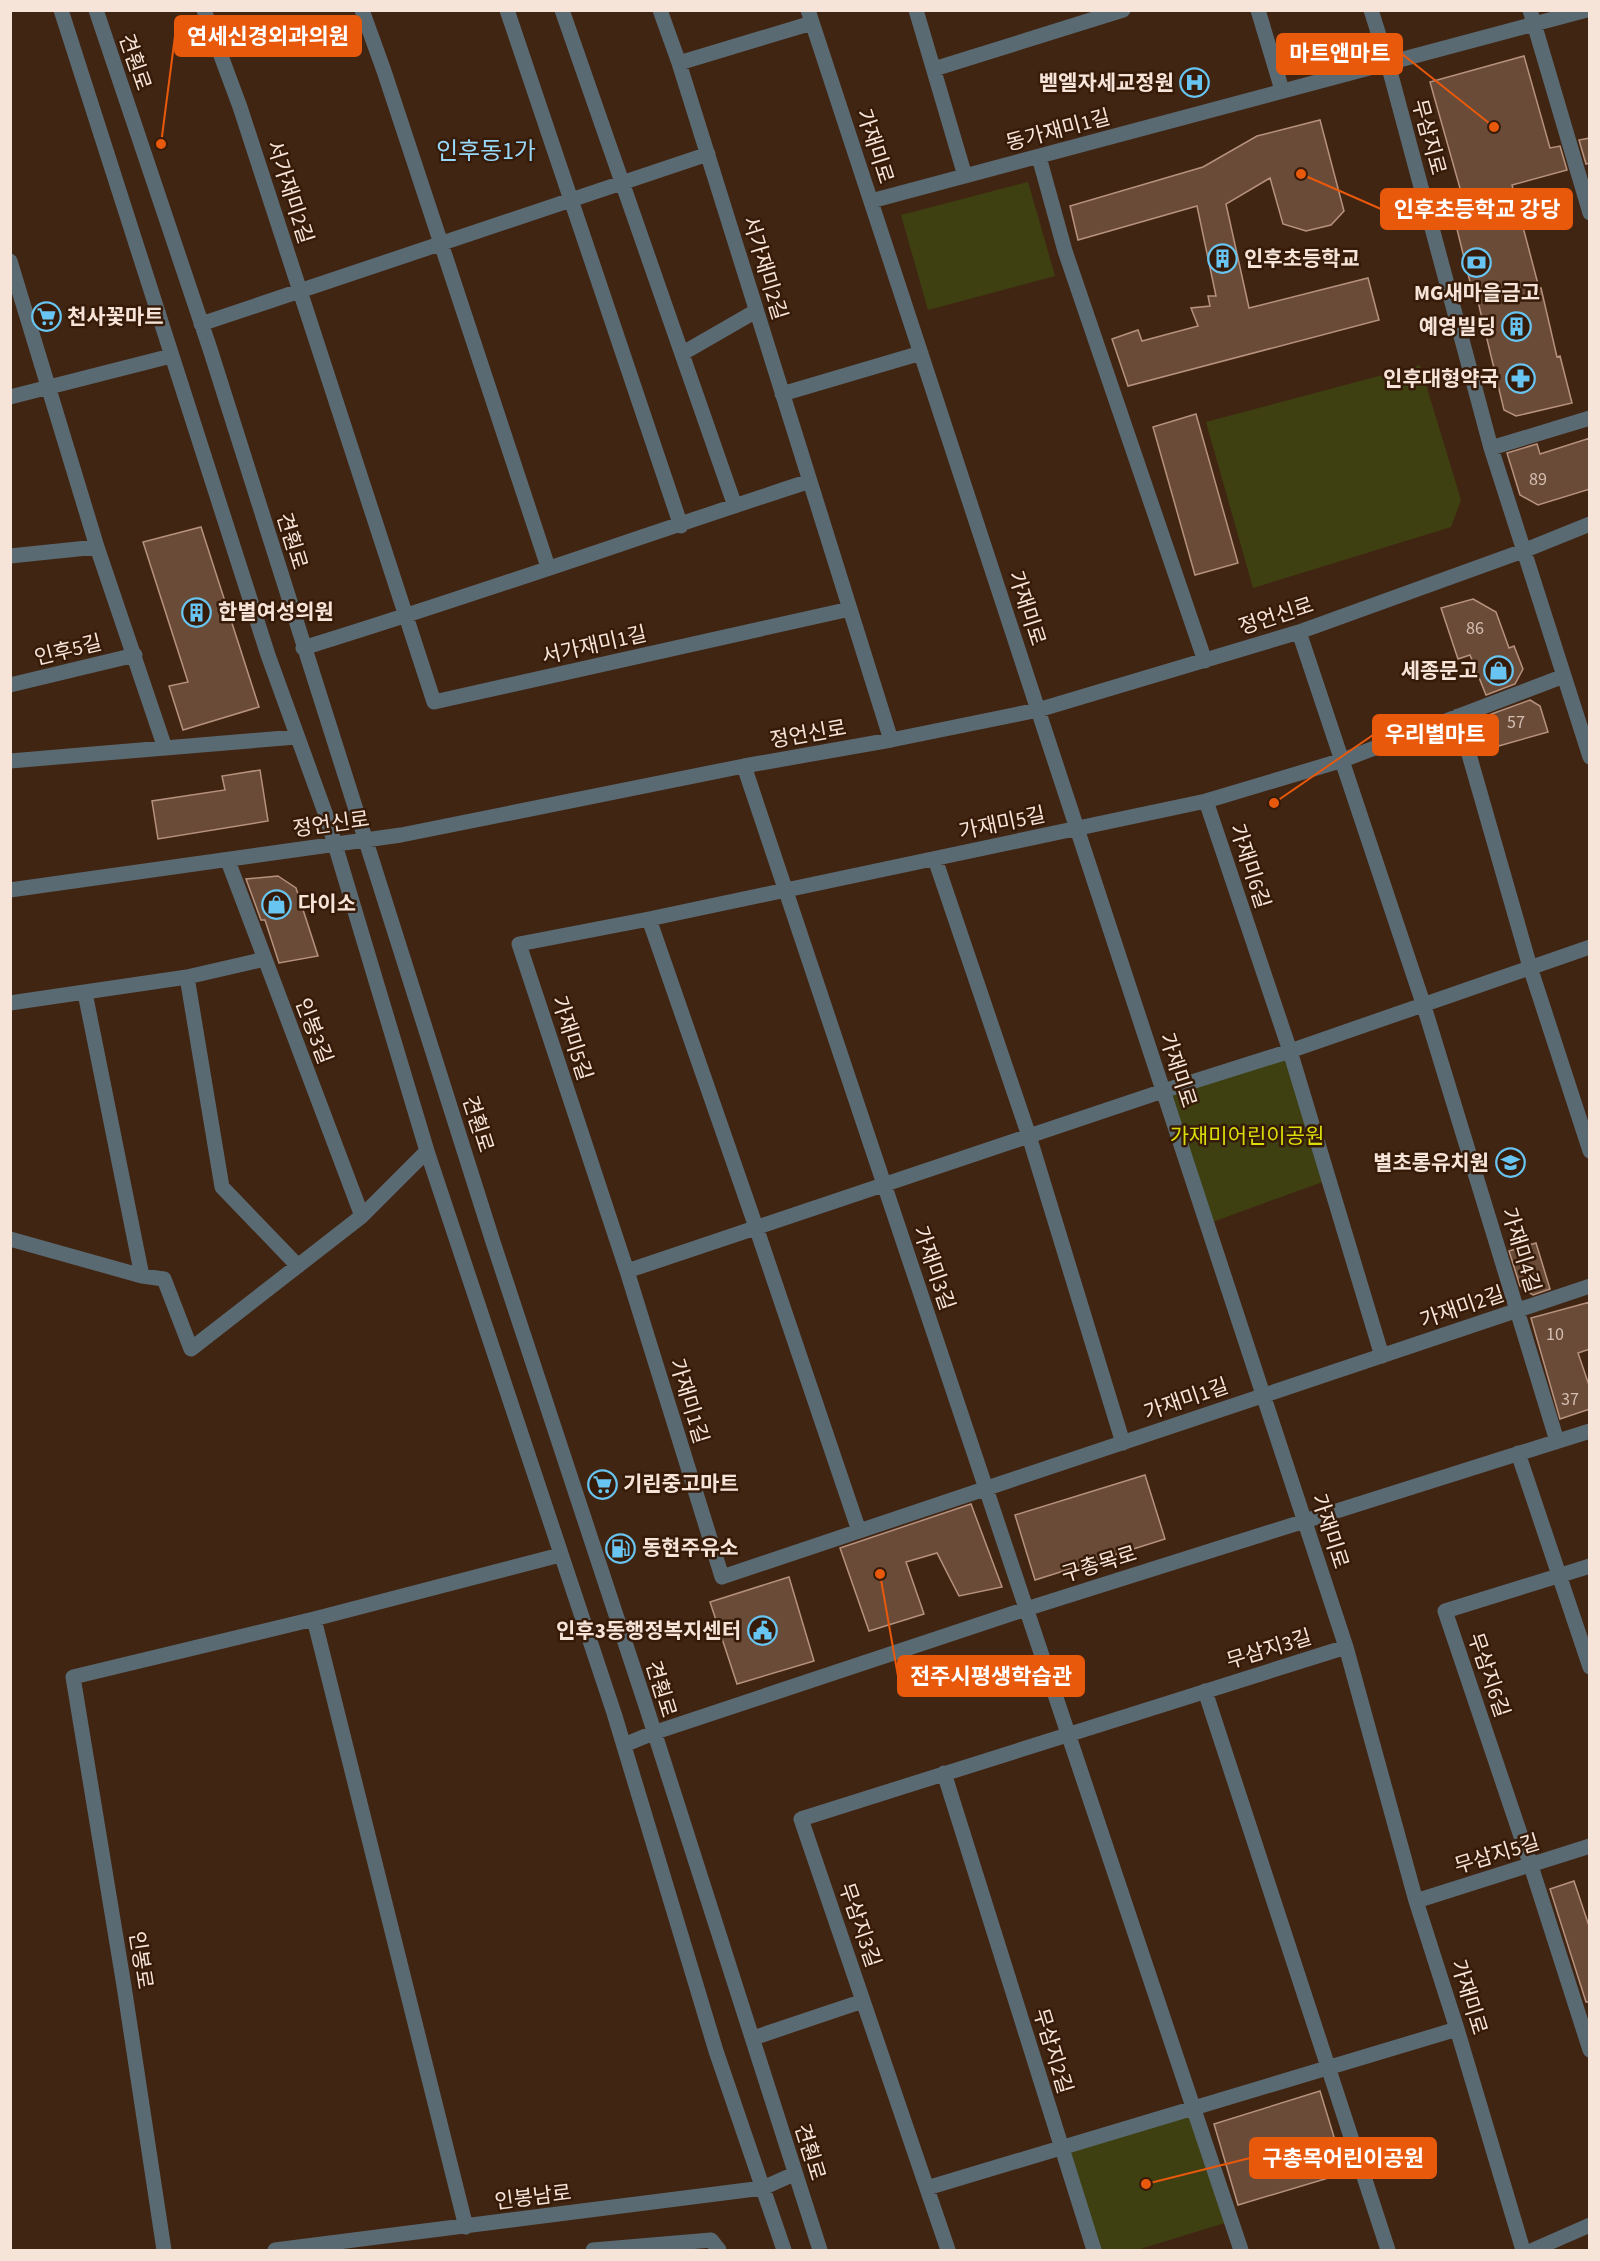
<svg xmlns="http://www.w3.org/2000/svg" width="1600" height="2261" viewBox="0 0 1600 2261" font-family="'Source Sans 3','Noto Sans KR',sans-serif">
<rect width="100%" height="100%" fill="#412513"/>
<!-- green -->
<path fill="#3e4011" d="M1028,182L1055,276L928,310L901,215Z
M1420,365L1461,500L1451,527L1253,588L1206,422Z
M1290,1051L1328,1180L1207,1224L1163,1091Z
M1193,2108L1231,2221L1137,2250H1094L1061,2148Z"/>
<!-- building -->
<path fill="#6a4b38" stroke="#b6927e" stroke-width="1.5" d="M1524,56L1550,148L1560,146L1567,170L1512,185L1539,288H1541L1557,357L1560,356L1572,403L1516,416L1504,410L1475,289L1472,290L1454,217L1467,213L1430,82Z
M1320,120L1344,211L1331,225L1306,231L1283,224L1270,178L1226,204L1249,308L1368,278L1379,320L1128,386L1112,339L1138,330L1142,341L1198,326L1191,308L1210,306L1208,296H1216L1197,206L1078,240L1070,206L1203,167L1257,136Z
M1590,138V163L1586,164L1579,140Z
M1196,414L1238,563L1195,575L1153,427Z
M1590,438V489L1538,505L1520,495L1507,453L1537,444L1540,454Z
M201,527L259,707L183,730L169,686L188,682L143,542Z
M1473,599L1496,612L1509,648L1514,646L1523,669L1515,684L1486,695L1470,655L1458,659L1441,608Z
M1530,700L1540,706L1548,732L1495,747L1486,716Z
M260,770L268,821L158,839L152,801L225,790L222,776Z
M278,876L296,888L318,956L279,963L265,920H261L246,879Z
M1536,1243L1550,1289L1533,1295L1520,1286L1509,1251Z
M1590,1302V1349L1578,1353L1590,1388V1409L1560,1419L1531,1318Z
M1145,1475L1165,1539L1035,1580L1015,1515Z
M971,1504L1002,1587L959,1596L937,1553L906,1562L924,1614L869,1631L840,1548Z
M789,1577L814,1661L737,1684L710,1602Z
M1574,1881L1590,1929V2002H1586L1550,1889Z
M1320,2091L1345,2173L1238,2205L1214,2124Z"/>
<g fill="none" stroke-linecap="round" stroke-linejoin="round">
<!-- minor -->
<path stroke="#5a6a73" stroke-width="15" d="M61,10L268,655L327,818L427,1151L614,1713L716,2051L784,2250
M96,10L210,349L493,1242L645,1703L820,2250
M204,10L240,107L434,702L850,609
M362,10L384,71L548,567
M507,10L681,526
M562,10L735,506
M660,10L679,63L891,740
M808,10L1346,1647L1416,1901L1457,2029L1523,2250
M916,10L965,176
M1258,10L1282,90
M1371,10L1388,64L1491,448L1590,757
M1530,10L1590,213
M679,63L812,23
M934,69L1123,10
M1039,157L1065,251L1205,661
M871,201L1587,10
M10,261L97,547L165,748
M201,324L708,154
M683,353L756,311
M782,394L921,353
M10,397L171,356
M1491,448L1590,418
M10,556L97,547
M1299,632L1423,1003L1557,1441
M303,648C473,596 641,536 810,481
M1564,676L1343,760L1206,801L649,919L519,944L627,1271L722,1577L1590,1286
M10,685L135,655
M1458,716L1530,967L1590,1151
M10,761L296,737
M744,766L1241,2250
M1206,801L1290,1051L1382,1356
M935,859L1029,1136L1123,1443
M228,861L362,1216
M10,890L401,835L744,766L891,740L1038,710L1299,632L1523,551L1590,524
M649,919L756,1227L859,1531
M187,977L222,1187L298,1266
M85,993L142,1276
M10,1003L187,977L265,959
M10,1239L142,1276L164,1279L191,1349L362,1216L427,1151
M627,1271L1163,1091L1290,1051L1590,947
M1518,1453L1590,1667
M1590,1566L1445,1611L1531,1866L1590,2050
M314,1619L466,2227
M1205,1691L1388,2250
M624,1745L653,1733L1026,1609L1590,1431
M944,1773L1094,2250
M1416,1901L1590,1846
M753,2038L863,2001
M927,2188L1457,2029
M164,2250L124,1986L73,1677L314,1619L560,1555
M275,2250L763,2188L794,2174
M593,2250L711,2240L719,2250
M948,2250L801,1819L1346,1647
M1533,2250L1590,2225"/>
</g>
<!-- icons -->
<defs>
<symbol id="hospital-ring" viewBox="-11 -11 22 22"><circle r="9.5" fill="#371b09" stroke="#68c4f0" stroke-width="1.5"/><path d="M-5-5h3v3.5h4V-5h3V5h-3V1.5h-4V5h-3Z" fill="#68c4f0"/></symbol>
<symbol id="building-ring" viewBox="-11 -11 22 22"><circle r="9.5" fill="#371b09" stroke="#68c4f0" stroke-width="1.5"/><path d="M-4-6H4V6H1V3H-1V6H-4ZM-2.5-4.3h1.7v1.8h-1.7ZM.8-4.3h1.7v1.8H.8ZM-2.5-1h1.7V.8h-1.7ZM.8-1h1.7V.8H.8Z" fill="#68c4f0"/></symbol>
<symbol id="bank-ring" viewBox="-11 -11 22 22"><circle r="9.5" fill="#371b09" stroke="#68c4f0" stroke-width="1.5"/><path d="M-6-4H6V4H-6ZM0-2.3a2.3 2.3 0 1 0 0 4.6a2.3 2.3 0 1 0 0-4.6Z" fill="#68c4f0"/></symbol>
<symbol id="supermarket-ring" viewBox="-11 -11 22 22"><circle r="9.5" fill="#371b09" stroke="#68c4f0" stroke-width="1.5"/><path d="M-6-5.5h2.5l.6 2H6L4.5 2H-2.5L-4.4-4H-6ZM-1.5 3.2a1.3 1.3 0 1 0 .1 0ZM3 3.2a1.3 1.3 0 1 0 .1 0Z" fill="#68c4f0"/></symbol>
<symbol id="pharmacy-ring" viewBox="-11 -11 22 22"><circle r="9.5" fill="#371b09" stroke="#68c4f0" stroke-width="1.5"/><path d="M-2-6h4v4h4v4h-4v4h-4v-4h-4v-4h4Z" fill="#68c4f0"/></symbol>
<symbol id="shop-ring" viewBox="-11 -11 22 22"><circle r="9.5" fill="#371b09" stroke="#68c4f0" stroke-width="1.5"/><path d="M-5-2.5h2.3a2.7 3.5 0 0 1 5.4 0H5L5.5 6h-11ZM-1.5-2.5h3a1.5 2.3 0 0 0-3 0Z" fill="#68c4f0"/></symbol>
<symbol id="school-ring" viewBox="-11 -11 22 22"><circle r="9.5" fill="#371b09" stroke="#68c4f0" stroke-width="1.5"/><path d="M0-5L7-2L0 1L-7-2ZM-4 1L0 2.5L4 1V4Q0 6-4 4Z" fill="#68c4f0"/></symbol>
<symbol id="fuel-ring" viewBox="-11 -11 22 22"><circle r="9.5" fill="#371b09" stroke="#68c4f0" stroke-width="1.5"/><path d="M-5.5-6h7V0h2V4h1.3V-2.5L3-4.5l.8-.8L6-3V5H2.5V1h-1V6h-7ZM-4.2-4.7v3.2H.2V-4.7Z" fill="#68c4f0"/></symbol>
<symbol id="civic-ring" viewBox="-11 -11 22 22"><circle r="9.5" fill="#371b09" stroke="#68c4f0" stroke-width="1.5"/><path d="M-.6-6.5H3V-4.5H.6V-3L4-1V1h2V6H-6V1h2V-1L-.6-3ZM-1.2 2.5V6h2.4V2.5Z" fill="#68c4f0"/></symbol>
</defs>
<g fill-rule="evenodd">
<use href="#hospital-ring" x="1178" y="66" width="33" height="33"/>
<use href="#building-ring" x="1206" y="242" width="33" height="33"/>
<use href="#bank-ring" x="1460" y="246" width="33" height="33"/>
<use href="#supermarket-ring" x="30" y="300" width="33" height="33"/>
<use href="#building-ring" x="1500" y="310" width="33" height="33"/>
<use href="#pharmacy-ring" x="1504" y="362" width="33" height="33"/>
<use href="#building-ring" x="180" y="596" width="33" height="33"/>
<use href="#shop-ring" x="1482" y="654" width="33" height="33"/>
<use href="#shop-ring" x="260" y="888" width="33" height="33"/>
<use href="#school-ring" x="1494" y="1146" width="33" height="33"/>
<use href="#supermarket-ring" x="586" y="1468" width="33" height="33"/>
<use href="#fuel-ring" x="604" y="1532" width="33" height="33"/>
<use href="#civic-ring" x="746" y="1614" width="33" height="33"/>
</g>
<g text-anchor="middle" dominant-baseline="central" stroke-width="5" stroke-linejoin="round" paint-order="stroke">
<!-- number labels -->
<g font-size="18" fill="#d4beb1">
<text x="1538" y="479">89</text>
<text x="1475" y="628">86</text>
<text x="1516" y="722">57</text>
<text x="1555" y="1334">10</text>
<text x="1570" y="1399">37</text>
</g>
<!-- street labels -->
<g font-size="21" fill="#f7e4d9" stroke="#371b09">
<text transform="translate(135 62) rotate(71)">견훤로</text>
<text transform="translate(1058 130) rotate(-15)">동가재미1길</text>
<text transform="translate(1429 137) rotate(75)">무삼지로</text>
<text transform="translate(875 146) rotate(72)">가재미로</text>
<text transform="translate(290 192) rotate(72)">서가재미2길</text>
<text transform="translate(765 268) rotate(73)">서가재미2길</text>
<text transform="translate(292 541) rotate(73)">견훤로</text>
<text transform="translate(1027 608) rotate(72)">가재미로</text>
<text transform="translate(1276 616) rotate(-18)">정언신로</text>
<text transform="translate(594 645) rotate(-13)">서가재미1길</text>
<text transform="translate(68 650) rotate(-14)">인후5길</text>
<text transform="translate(808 734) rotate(-10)">정언신로</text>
<text transform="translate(1002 823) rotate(-12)">가재미5길</text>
<text transform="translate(331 824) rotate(-8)">정언신로</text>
<text transform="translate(1250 866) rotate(72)">가재미6길</text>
<text transform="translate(314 1031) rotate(69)">인봉3길</text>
<text transform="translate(572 1038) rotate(72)">가재미5길</text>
<text transform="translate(1178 1070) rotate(72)">가재미로</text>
<text transform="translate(478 1124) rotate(72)">견훤로</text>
<text transform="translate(1521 1250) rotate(73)">가재미4길</text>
<text transform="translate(934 1268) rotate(71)">가재미3길</text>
<text transform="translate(1462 1307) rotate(-19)">가재미2길</text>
<text transform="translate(1186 1399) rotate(-19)">가재미1길</text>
<text transform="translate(689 1401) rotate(73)">가재미1길</text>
<text transform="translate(1330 1531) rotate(72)">가재미로</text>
<text transform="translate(1099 1564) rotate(-17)">구총목로</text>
<text transform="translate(1269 1649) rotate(-17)">무삼지3길</text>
<text transform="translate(1489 1675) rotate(71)">무삼지6길</text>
<text transform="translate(661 1689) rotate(73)">견훤로</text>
<text transform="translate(1497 1854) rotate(-17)">무삼지5길</text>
<text transform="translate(860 1925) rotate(71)">무삼지3길</text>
<text transform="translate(141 1960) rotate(81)">인봉로</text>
<text transform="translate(1469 1997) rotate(73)">가재미로</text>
<text transform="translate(1053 2051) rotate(73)">무삼지2길</text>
<text transform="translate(810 2152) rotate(73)">견훤로</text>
<text transform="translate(533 2197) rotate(-7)">인봉남로</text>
</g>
<!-- poi labels -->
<g font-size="21" font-weight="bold" fill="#f7e4d9" stroke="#371b09" text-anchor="end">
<text x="1174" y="83">벧엘자세교정원</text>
<text x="1244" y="259" text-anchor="start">인후초등학교</text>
<text x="1477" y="293" text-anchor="middle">MG새마을금고</text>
<text x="67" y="317" text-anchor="start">천사꽃마트</text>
<text x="1496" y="327">예영빌딩</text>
<text x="1499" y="379">인후대형약국</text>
<text x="218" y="612" text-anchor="start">한별여성의원</text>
<text x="1478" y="671">세종문고</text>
<text x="298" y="904" text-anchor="start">다이소</text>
<text x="1489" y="1163">별초롱유치원</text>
<text x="623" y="1484" text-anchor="start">기린중고마트</text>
<text x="642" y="1548" text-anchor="start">동현주유소</text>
<text x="741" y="1631">인후3동행정복지센터</text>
</g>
<!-- park labels -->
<g font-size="21" fill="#d9de0a" stroke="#371b09">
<text x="1247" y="1136">가재미어린이공원</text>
</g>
<!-- quarter labels -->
<g font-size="24" fill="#98d8f9" stroke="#371b09">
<text x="486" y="151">인후동1가</text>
</g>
</g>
<!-- callouts -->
<path fill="none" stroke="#e8590c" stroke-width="2" d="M161 144L175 36M1494 127L1402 54M1301 174L1381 209M1274 803L1373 735M880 1574L898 1676M1146 2184L1250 2158"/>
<g fill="#e8590c" stroke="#371b09" stroke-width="2">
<circle cx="161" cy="144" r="6"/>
<circle cx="1494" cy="127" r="6"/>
<circle cx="1301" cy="174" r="6"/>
<circle cx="1274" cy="803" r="6"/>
<circle cx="880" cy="1574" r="6"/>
<circle cx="1146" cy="2184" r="6"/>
</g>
<g fill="#e8590c" stroke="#e8590c" stroke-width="2">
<rect x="175" y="16" width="186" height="40" rx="6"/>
<rect x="1277" y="34" width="125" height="40" rx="6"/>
<rect x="1381" y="189" width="191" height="40" rx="6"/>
<rect x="1373" y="715" width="125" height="40" rx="6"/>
<rect x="898" y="1656" width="186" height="40" rx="6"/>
<rect x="1250" y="2138" width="186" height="40" rx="6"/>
</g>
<g font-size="22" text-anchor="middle" font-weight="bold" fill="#fff">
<text x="268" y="44">연세신경외과의원</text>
<text x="1340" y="61">마트앤마트</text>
<text x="1477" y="217">인후초등학교 강당</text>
<text x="1435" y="742">우리별마트</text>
<text x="991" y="1684">전주시평생학습관</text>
<text x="1343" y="2166">구총목어린이공원</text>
</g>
<!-- border -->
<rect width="1600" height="2261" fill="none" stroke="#f7e4d9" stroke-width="24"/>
</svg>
